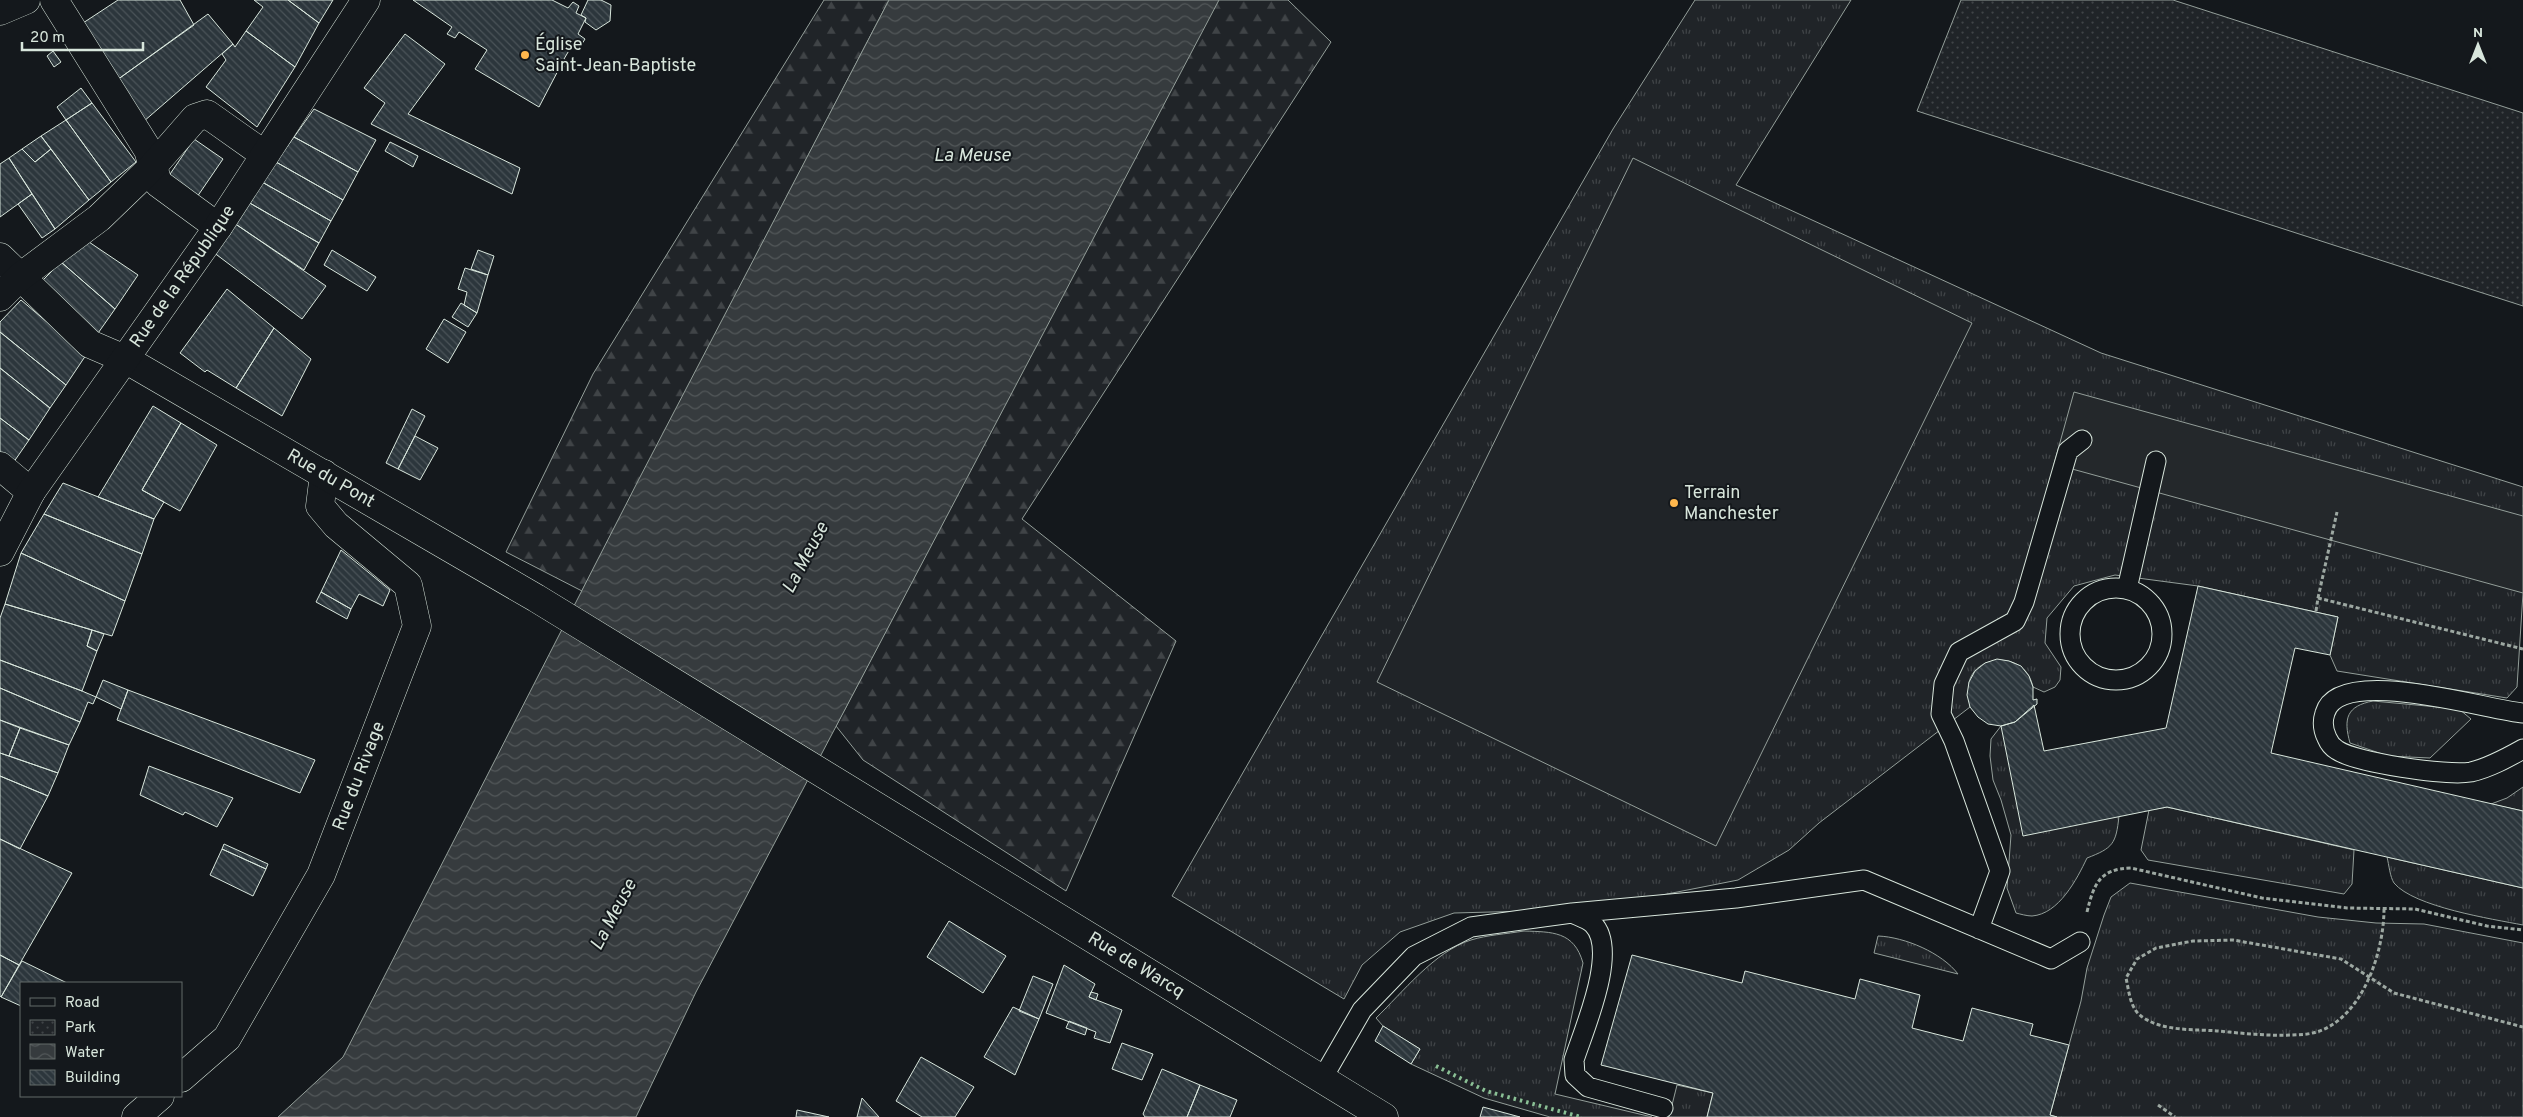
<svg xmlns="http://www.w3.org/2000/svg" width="2523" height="1117" viewBox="0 0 2523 1117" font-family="Overpass,sans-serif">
<defs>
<pattern id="grass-tufts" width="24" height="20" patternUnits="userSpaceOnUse" patternTransform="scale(1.25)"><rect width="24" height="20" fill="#202428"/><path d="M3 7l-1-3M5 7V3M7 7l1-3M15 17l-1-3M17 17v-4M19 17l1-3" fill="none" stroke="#404447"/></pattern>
<pattern id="forest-firs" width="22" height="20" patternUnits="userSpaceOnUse" patternTransform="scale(1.25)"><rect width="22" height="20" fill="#202428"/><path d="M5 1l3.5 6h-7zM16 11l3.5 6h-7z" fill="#404447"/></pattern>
<pattern id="park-dots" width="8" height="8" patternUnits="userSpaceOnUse" patternTransform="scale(1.25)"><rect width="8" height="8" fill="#202428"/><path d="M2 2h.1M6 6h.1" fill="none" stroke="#404447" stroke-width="1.8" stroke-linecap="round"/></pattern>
<pattern id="water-waves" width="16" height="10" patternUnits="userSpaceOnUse" patternTransform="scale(1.25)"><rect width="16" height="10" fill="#363b3e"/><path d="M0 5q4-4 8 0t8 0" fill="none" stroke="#525759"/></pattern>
<pattern id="building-back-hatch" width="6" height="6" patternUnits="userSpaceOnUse" patternTransform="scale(1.25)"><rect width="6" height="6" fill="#2c363c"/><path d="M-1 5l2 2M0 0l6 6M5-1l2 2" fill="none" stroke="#4a5358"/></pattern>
</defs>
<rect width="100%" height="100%" fill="#14181c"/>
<!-- grass -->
<path fill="url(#grass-tufts)" stroke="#939e99" d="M1695,0H1851L1736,185L2101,353L2523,487V593L2517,687L2507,698L2337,671L2330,655L2338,617L2198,586L2115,575L2074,586L2047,618L2045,643L2061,667L2060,680L2055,687L2044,692L2033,687C2031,679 2028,672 2021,667C2005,654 1973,660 1969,683C1968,690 1970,700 1970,707L1819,823L1789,850L1738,880L1647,898L1529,911L1454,913L1400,932L1362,965L1344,999L1172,896L1613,129Z
M2373,701L2459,709L2471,719L2430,758L2388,756L2350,743C2343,718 2347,706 2373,701Z
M2001,726L2119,816C2116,844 2113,848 2087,858C2077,879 2059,914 2032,916C2027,916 2020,914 2016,913L2007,888L2011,835L2001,800L1993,780L1990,756L1991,739Z
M2523,787V811L2491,804L2507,798Z
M2167,807L2354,850L2352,884L2344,894L2148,860L2141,850L2149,810Z
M2387,857L2523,888V925C2492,919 2414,907 2394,883C2390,877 2389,865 2387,857Z
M2130,883L2318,917L2376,923L2424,924L2523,943V1117H2057L2050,1115L2081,1001L2087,968L2104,915L2111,897Z
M1524,931C1552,932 1574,931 1583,963L1555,1094L1652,1117H1550L1484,1098L1411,1064L1420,1049L1383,1026L1376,1018C1402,993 1435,951 1471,940C1487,935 1506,934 1524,931Z
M1878,936C1905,937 1942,953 1958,974L1874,953Z
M1677,1085L1713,1093L1707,1117H1669Z"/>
<!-- forest -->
<path fill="url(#forest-firs)" stroke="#939e99" d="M824,0H889L582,591L506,552L593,374Z
M1217,0H1288L1331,42L1022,519L1176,641L1066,891L863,760L836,726Z"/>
<!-- park -->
<path fill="url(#park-dots)" stroke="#939e99" d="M1961,0H2173L2523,113V306L1917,111Z"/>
<!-- pitch -->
<path fill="#202428" stroke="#939e99" d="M1633,158L1972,323L1716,846L1377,682Z"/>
<!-- parking -->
<path fill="#24282b" stroke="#939e99" d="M2074,392L2523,516V593L2054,464Z"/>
<!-- water -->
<path fill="url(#water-waves)" stroke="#939e99" d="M889,0H1219L696,992L636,1117H278L343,1057L639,479Z"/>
<!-- building -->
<path fill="url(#building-back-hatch)" stroke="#d8e6dc" d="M118,0H180L194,25L117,80L83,23Z
M254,0H288L319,23L295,67L246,31L263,7Z
M288,0H333L319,23Z
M413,0H552L568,8L573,2L579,6L576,13L586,18L578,34L585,39L582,44L574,42L564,59L573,64L570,69L561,65L539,107L475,69L487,50L459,32L455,38L447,34L452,27Z
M588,0H601L611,5L610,21L596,30L585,22L586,18L581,15Z
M208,14L233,44L143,122L117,80Z
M246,31L295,67L257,127L206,87L226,60L222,54L233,44L235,47Z
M405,34L445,64L408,114L520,168L512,194L371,124L385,103L364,88Z
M53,51L61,62L54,67L47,56Z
M81,88L92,103L66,120L57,107Z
M92,103L136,162L111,182L66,120Z
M314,109L376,140L358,172L294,137Z
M66,120L111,182L89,200L41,136Z
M41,136L51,149L35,162L22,149Z
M294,137L358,172L343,200L276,162Z
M194,139L223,159L197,197L168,177Z
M390,142L418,156L413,167L385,151Z
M22,149L35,162L51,149L89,200L55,229L9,158Z
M9,158L32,194L0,217V164Z
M276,162L343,200L331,221L262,182Z
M262,182L331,221L319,243L248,202Z
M32,194L55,229L42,238L18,204Z
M248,202L319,243L304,270L234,223Z
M234,223L326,286L302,319L213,252Z
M86,240L138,275L115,309L61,262Z
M332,250L376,277L367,291L324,265Z
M478,250L494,256L488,275L471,269Z
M61,262L115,309L96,336L37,286Z
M465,268L488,275L477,313L464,305L467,292L458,289Z
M227,289L274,328L236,388L207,370L205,372L180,353Z
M21,300L86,355L66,385L0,332V322Z
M461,303L477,313L468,327L452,317Z
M444,319L466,332L448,363L426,349Z
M274,328L311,359L282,416L236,388Z
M0,332L66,385L50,408L0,368Z
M0,368L50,408L29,440L0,418Z
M153,406L181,423L142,490L164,502L154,519L98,497Z
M412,409L425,416L398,469L386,463Z
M0,418L29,440L11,466L0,457Z
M181,423L217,445L180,511L142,490Z
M415,436L438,448L420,480L398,469Z
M63,483L154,519L142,554L44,514Z
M44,514L142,554L125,601L21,553Z
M341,550L390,590L383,606L359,594L351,609L321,592Z
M21,553L125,601L112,636L5,604Z
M2198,586L2338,617L2330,655L2295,648L2271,753L2523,811V888L2167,807L2023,836L2001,726L2015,722L2034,705L2044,751L2166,728Z
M321,592L351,609L347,619L316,602Z
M5,604L92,630L87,646L97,651L82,691L0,660V618Z
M92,630L104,634L97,651L87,646Z
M1997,659L2009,661L2021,666L2029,676L2033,687V700L2037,699V704L2015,722L2001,726L1988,724L1978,717L1970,707L1967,695L1969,682L1975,671L1985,663Z
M0,660L82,691L96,697L93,704L88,702L80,722L0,688Z
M103,680L128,690L121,709L96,697Z
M0,688L80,722L69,745L0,720Z
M128,690L315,760L300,793L117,720Z
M0,720L20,728L9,756L0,753Z
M20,728L69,745L58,773L9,756Z
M0,753L58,773L48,796L0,776Z
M149,766L233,798L217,827L185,812L183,815L140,795Z
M0,776L48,796L20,849L0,839Z
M0,839L72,873L19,965L0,955Z
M224,844L268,864L266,869L222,849Z
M222,849L266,869L253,896L210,875Z
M949,921L1006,956L983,993L927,957Z
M0,955L19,965L1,997L0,996Z
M1632,955L1742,983L1745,971L1855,999L1860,979L1920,995L1912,1028L1963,1041L1972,1008L2033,1024L2030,1035L2069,1045L2050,1115L2057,1117H1707L1713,1093L1601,1065Z
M22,961L67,983H21V1006L1,997Z
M1064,965L1095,984L1089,997L1122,1010L1110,1043L1094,1038L1096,1032L1046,1013Z
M1033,976L1053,984L1039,1019L1019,1011Z
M1091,992L1098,994L1096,1000L1089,997Z
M1013,1007L1039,1019L1015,1075L984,1057Z
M1069,1021L1087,1028L1085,1035L1066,1028Z
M1383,1026L1420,1049L1411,1064L1375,1041Z
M1122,1043L1153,1054L1142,1080L1112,1069Z
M921,1057L974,1087L955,1117H922L896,1101Z
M1162,1069L1200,1085L1187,1117H1145L1143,1114Z
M1200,1085L1237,1100L1230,1117H1187Z
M862,1098L879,1117H857Z
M1483,1107L1520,1117H1480Z
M797,1110L829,1117H796Z"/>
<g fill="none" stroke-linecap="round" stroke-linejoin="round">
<defs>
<path id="service" d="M2070 634a46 46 0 1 1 92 0a46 46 0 1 1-92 0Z
M2127,589L2156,461
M2523,713C2487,710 2339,664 2325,713C2322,722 2323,730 2327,738C2329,743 2332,747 2337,750C2356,763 2447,776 2471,772C2489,768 2507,758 2523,749
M1572,913C1578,916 1588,919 1593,924C1619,950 1584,1029 1574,1060L1575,1075L1588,1087L1663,1108
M1979,929L2000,871L1954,741L1941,714L1944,684L1959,652L2015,621L2024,602L2068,451L2082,440
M1322,1079L1362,1010L1414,956L1471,927L1572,913L1736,898L1864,880L2051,959L2080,942"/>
<g id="minor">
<path d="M54,0L148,150L158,183L218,227"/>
<path d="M0,11L26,0"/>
<path d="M0,257L90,344L125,359"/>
<path d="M0,297L20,277L99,218L153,166L195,118L207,114L265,155"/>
<path d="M0,466L31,492"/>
<path id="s1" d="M181,1078L227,1038L321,875L417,626L408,585L336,525L320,506L324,474"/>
<path d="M136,1117L160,1096"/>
</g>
<g id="secondary">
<path id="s2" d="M125,359L536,598L1384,1117"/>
<path id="s3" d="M0,552L31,492L218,227L366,0"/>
</g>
</defs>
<!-- service casing -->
<use href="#service" stroke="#d8e6dc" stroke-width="21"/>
<!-- minor casing -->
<use href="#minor" stroke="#d8e6dc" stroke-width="29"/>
<!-- secondary casing -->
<use href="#secondary" stroke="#d8e6dc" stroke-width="29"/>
<!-- path -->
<path stroke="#9da8a2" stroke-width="3" stroke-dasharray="4 2.5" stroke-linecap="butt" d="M2318,598L2337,512
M2316,611L2318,598L2523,649
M2384,909C2384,954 2360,1027 2307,1034C2278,1037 2248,1034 2219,1031C2195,1029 2162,1032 2141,1016C2130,1008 2129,991 2126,978L2137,959L2156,948L2193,941L2233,940L2341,959L2394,993L2523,1027
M2087,912C2094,883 2100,869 2131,868L2262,898L2347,908L2415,909L2487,926L2523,930
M2158,1105L2175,1117"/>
<!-- service -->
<use href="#service" stroke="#14181c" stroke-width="19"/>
<!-- minor -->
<use href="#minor" stroke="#14181c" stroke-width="28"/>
<!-- secondary -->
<use href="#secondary" stroke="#14181c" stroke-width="28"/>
<!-- hedge -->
<path stroke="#8ac095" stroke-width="4" stroke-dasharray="2.5 4" stroke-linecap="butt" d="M1436,1066L1486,1091L1581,1117"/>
</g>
<!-- markers -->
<g fill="#ffb74d" stroke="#14181c" stroke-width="2">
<circle cx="525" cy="55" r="5"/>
<circle cx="1674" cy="503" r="5"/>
</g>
<g text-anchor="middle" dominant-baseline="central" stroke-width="4" stroke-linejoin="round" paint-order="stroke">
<!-- poi labels -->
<g font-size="18" fill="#d8e6dc" stroke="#14181c" text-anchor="start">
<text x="535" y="45">Église<tspan x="535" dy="21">Saint-Jean-Baptiste</tspan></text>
<text x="1684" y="493">Terrain<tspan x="1684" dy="21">Manchester</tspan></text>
</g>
<!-- street labels -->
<g font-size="18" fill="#d8e6dc" stroke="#14181c">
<text stroke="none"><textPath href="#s3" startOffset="331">Rue de la République</textPath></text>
<text stroke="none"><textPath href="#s2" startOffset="238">Rue du Pont</textPath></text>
<text stroke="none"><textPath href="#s1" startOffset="355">Rue du Rivage</textPath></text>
<text stroke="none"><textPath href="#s2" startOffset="1179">Rue de Warcq</textPath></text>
</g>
<!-- water labels -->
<g font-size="19" font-style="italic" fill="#d8e6dc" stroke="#14181c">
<text x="972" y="156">La Meuse</text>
<text transform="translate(806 558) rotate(-62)">La Meuse</text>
<text transform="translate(614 915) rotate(-62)">La Meuse</text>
</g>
</g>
<!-- legend -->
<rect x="20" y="982" width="162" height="115" fill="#14181c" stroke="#626a69"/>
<rect x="30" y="998" width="25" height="8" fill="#14181c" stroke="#626a69"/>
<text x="65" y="1007" font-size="15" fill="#d8e6dc">Road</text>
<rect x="30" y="1020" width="25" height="15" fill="url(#park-dots)" stroke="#626a69"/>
<text x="65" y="1032" font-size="15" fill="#d8e6dc">Park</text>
<rect x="30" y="1044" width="25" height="15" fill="url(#water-waves)" stroke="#626a69"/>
<text x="65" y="1057" font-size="15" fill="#d8e6dc">Water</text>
<rect x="30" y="1070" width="25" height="15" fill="url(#building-back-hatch)" stroke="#626a69"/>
<text x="65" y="1082" font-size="15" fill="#d8e6dc">Building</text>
<!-- north arrow -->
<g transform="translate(2478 45)" stroke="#14181c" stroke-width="4" paint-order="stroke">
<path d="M0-4L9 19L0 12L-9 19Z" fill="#d8e6dc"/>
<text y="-8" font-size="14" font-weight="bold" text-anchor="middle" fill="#d8e6dc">N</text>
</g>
<!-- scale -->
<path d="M22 42v8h121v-8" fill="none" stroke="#d8e6dc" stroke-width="2.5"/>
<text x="30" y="42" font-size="15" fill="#d8e6dc" stroke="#14181c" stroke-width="4" paint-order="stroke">20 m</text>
</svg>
